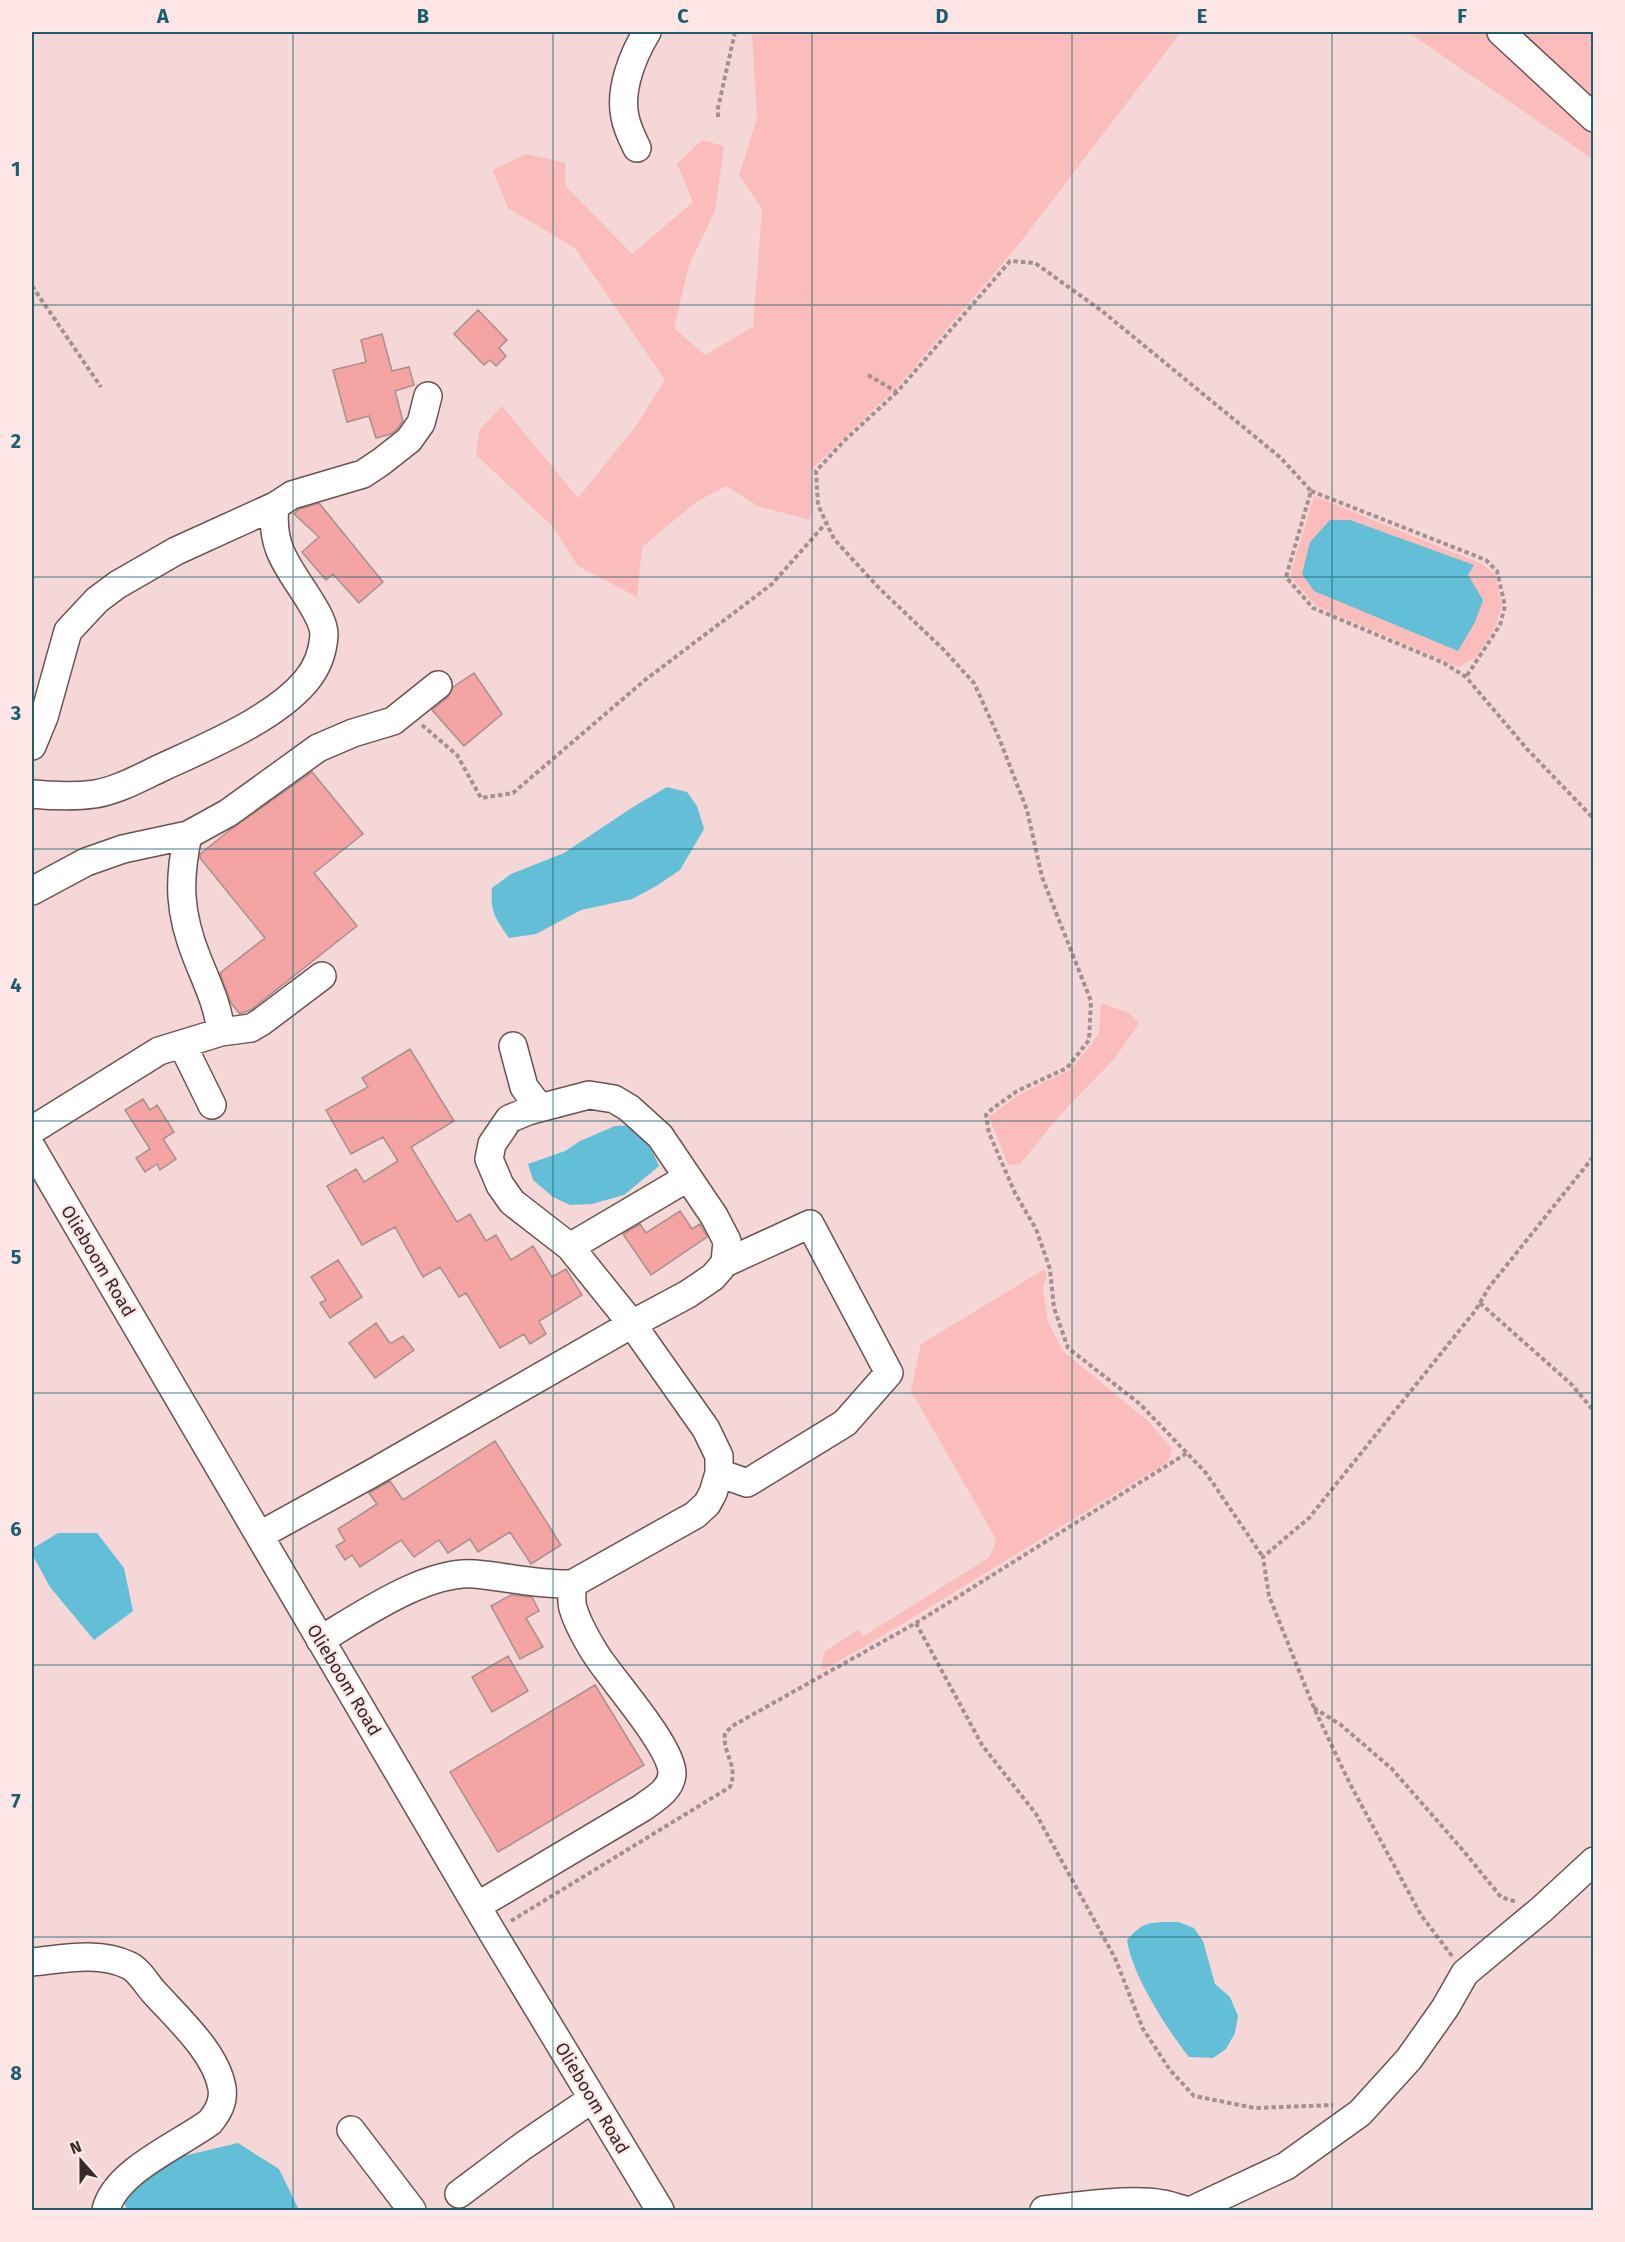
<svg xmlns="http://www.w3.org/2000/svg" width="1625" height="2242" viewBox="0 0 1625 2242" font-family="'Fira Sans',sans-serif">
<rect width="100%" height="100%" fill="#f4d7d6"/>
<!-- green -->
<path fill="#fbbdbb" d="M752,32H1181L1019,244L899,385L811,470L813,506L809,520L758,506L726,486L696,502L642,547L637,597L578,566L552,526L476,455L480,429L502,406L578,498L636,426L665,380L575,248L508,208L493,170L526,154L566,163L565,185L632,254L693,202L677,164L702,140L724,146L715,211L689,265L674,328L705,355L753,327L762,209L739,175L757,119Z
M1408,32H1490L1593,120V159Z
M1518,32H1593V98Z
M1314,496L1482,564L1495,574L1502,605L1496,625L1476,657L1459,667L1316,606L1290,576Z
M1101,1003L1129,1013L1139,1023L1115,1058L1061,1114L1020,1164L1008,1165L989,1117L1020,1094L1070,1070L1087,1050L1099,1033Z
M1043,1270L1047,1273L1043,1289L1048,1322L1063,1351L1150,1423L1172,1449L1168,1462C1053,1530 940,1603 824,1670L821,1669L825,1651L858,1630L864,1636L990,1557L996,1539L911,1391L921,1344Z"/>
<!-- water -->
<path fill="#63bfd7" d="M1330,520H1350L1474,565L1468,575L1483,600L1475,622L1458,651L1314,591L1302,574L1310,542Z
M667,787L687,792L697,806L704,829L680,870L658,885L632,899L581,910L536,934L509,938C495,918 490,912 492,888L511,874L564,853L633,807Z
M615,1126C619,1126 626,1125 630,1127C643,1132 654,1153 659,1166L624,1195L592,1204L570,1205L553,1197L533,1180L528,1164L565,1151L580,1141Z
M58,1533H97L124,1568L133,1611L94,1640L50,1587L32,1554V1549Z
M1164,1922H1179L1194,1928L1203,1941L1215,1984L1230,1997L1238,2016L1235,2033L1226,2049L1213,2058L1189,2057C1167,2029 1132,1975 1127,1940C1141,1925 1144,1923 1164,1922Z
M238,2143L279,2169L299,2210H127L120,2190L179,2157Z"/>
<!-- building -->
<path fill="#f3a4a3" stroke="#a98f8e" stroke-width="1.5" d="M478,310L507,340L499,348L506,356L496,366L490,360L484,365L454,334Z
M382,334L392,371L409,367L414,385L395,391L403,421L397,429L391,434L376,438L369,416L347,422L333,370L366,362L361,340Z
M319,503L383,582L359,603L333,574L326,580L302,552L319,537L294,514L299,509Z
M474,673L502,714L464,746L432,710L448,697L453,687Z
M312,772L363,834L314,873L357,926L252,1009L240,1014L231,1003L220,973L265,938L200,858V854L230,830Z
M410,1049L454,1121L411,1147L457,1222L470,1214L486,1241L496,1235L511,1260L533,1246L552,1277L566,1269L582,1295L539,1321L546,1334L530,1344L524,1334L500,1348L466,1293L459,1297L440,1267L423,1277L395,1227L362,1245L327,1186L356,1169L364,1182L398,1161L383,1137L351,1154L326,1110L368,1087L362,1078Z
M143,1099L150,1110L157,1105L174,1132L163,1139L176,1159L160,1170L157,1164L145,1172L136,1158L150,1149L125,1110Z
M680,1211L692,1229L700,1224L707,1237L651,1275L623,1234L640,1224L646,1233Z
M338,1260L362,1297L330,1318L320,1303L326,1300L311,1277Z
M376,1323L389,1342L392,1343L403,1336L414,1350L375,1378L349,1343Z
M495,1441L561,1545L531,1564L510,1532L478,1552L470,1539L448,1553L439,1540L414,1557L401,1540L360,1567L352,1555L345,1560L336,1546L345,1541L338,1529L377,1504L369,1493L390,1481L403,1500Z
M511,1595L532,1597L539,1611L526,1618L543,1647L520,1659L491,1606Z
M508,1656L528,1691L492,1712L472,1677Z
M595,1685L644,1765L498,1852L450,1772Z"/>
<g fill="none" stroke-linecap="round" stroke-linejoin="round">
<defs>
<path id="minor" d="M1501,32L1594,118
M637,148C632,138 627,128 625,117C619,89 633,55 647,32
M32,746L44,717L68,631L97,600L117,585L176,551L275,506L292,495L363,474L381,462L409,440L421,423L428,396
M32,794C52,796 74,797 95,794C119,790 141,777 163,767C208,746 274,719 306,681C317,668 323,651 324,635C324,623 316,611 310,601C289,567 270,549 275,506
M188,835C178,881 179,913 197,958C207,983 218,1005 221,1032
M32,891L86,862L123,849L188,835L228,813L318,748L353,733L393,721L438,685
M182,1044L212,1105
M513,1046L524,1087L540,1108
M589,1095L614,1099L629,1108L660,1136L714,1216L727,1241L725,1263L713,1277L688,1294L632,1324L570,1247L512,1202L500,1185L489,1159L492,1144L509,1119L528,1111Z
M32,1130L159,1051L221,1032L251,1028L261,1022L322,976
M32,1148L492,1932L660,2210
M570,1247L687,1178
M719,1473L747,1483L845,1423L889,1373L810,1224L725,1263
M260,1535L369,1475L632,1324L706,1429L719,1456V1473L713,1493L707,1504L695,1515L572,1584C572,1592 571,1601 573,1608C577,1622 587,1640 595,1653C611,1679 673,1747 672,1774C671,1790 654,1799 642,1808L477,1906
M320,1640C361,1616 426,1570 475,1574C508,1577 539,1585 572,1584
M32,1962C63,1959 98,1951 128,1965C138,1969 146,1983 153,1991C176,2017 216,2052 222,2088C224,2102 218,2112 210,2122C179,2145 115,2171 106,2210
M351,2130L412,2210
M459,2194L523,2146L592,2099
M1044,2210C1075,2206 1133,2198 1162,2204C1170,2205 1177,2208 1185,2210
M1192,2210L1286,2166L1360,2113L1409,2059L1445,2008L1465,1973L1542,1909L1594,1861"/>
</defs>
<!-- minor casing -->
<use href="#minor" stroke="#6b5352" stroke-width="30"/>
<!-- path -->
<path stroke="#a5908f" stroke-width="4" stroke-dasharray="4.5 3" stroke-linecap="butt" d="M718,117V108L735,32
M32,286L101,387
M868,375L897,392L1010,261L1035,263L1102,311L1281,458L1311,491L1286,577L1313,608L1444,663L1466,677L1527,749L1594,819
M897,392L845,440L816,471L818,505L834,539L879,588L943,649L974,683L999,738L1027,810L1042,877L1091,1001L1089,1040L1067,1068L1017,1091L992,1109L986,1115L989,1133L1015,1193L1036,1229L1050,1269L1054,1308L1068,1348L1140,1404L1206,1473L1263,1557
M1311,491L1486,560L1497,571L1505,606L1500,625L1466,677
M422,725L457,755L481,798L513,793L645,680L772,584L826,523
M1480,1303L1571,1384L1594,1411
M916,1623L982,1745L1036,1814L1115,1958L1143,2029L1170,2070L1194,2096L1255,2108L1333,2105
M1314,1708L1341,1725L1392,1769L1461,1848L1501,1897L1517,1902
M511,1921L730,1787C739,1765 722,1754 725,1733L734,1725L916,1623L1187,1453
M1452,1956L1421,1915L1350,1784L1314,1708L1269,1596L1263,1557L1309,1518L1475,1311L1490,1286L1594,1156"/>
<!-- minor -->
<use href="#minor" stroke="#fff" stroke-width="27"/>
</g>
<!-- grid -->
<path fill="none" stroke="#195f70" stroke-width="1.5" stroke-opacity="0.55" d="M293,32V2210M553,32V2210M812,32V2210M1072,32V2210M1332,32V2210M32,305H1594M32,577H1594M32,849H1594M32,1121H1594M32,1393H1594M32,1665H1594M32,1937H1594"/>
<g text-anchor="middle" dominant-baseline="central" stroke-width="4.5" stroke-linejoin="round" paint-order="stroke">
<!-- street labels -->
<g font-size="18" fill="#342a29" stroke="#fde6e5">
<text transform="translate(98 1261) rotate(59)">Olieboom Road</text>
<text transform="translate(344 1680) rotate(59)">Olieboom Road</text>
<text transform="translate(592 2098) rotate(59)">Olieboom Road</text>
</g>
</g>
<!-- border -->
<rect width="1625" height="2242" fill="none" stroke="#fde6e5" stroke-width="66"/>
<!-- north arrow -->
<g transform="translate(81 2161) rotate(339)" stroke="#fde6e5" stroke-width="4.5" paint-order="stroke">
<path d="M0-4.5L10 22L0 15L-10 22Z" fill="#342a29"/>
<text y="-9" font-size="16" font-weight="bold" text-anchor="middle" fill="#342a29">N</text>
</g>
<rect x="33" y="33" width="1559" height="2176" fill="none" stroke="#195f70" stroke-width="2"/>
<g font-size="20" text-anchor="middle" font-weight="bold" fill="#195f70">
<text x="163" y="23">A</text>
<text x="423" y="23">B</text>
<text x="683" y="23">C</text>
<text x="942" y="23">D</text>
<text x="1202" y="23">E</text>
<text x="1462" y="23">F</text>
<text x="16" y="176">1</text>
<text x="16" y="448">2</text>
<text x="16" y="720">3</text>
<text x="16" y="992">4</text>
<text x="16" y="1264">5</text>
<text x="16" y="1536">6</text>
<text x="16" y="1808">7</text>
<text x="16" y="2080">8</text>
</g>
</svg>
